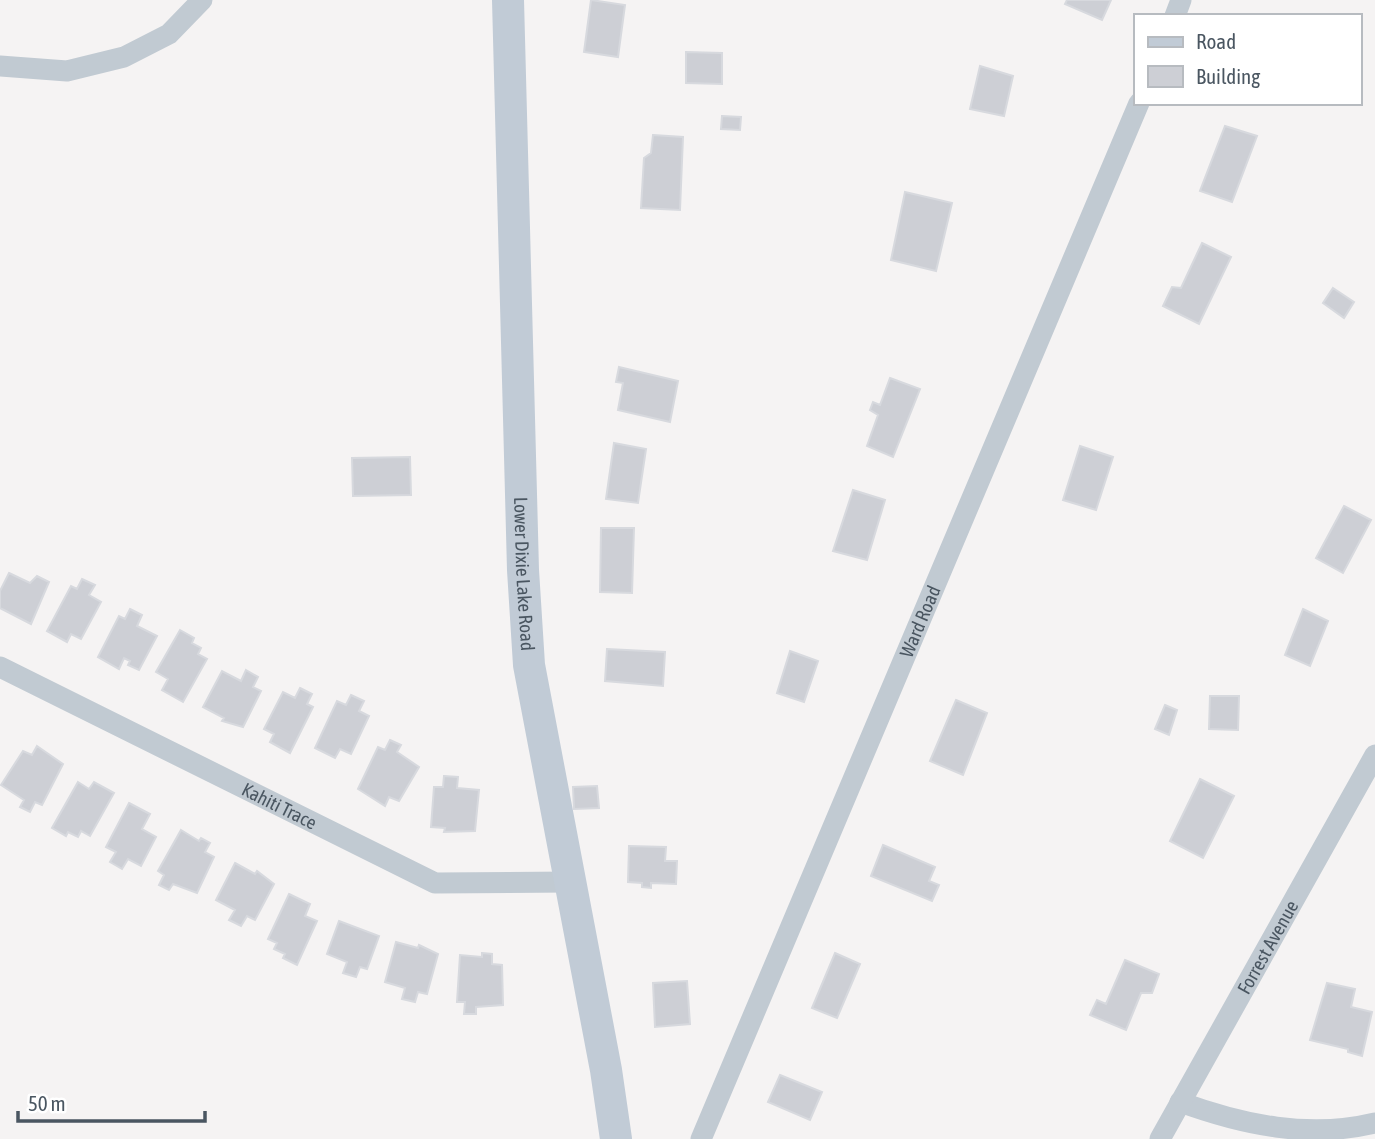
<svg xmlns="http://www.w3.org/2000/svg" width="1375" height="1139" viewBox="0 0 1375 1139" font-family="'Asap Condensed',sans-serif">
<rect width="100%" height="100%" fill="#f5f3f3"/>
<!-- building -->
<path fill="#cdcfd5" stroke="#d7d9de" stroke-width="2" d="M591,0L625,5L618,57L584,52Z
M1067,0H1111L1102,20L1065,4Z
M686,52L722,53V84L686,83Z
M980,66L1013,76L1004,116L970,109Z
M722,116L741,117L740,130L721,129Z
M1225,126L1257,136L1232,202L1200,191Z
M653,135L683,137L680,210L641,208L644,158L651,153Z
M905,192L952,203L936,271L891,260Z
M1202,243L1231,257L1199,324L1163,306L1172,287L1181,288Z
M1333,288L1354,302L1344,318L1323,303Z
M619,367L678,381L670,422L618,410L623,383L616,382Z
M890,378L920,389L893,457L867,446L878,415L870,410L873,402L880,405Z
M614,443L646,449L638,503L606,499Z
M1080,446L1113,457L1096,510L1063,500Z
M410,457L411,495L353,496L352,458Z
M853,490L885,500L867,560L833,551Z
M1344,506L1371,520L1343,573L1316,558Z
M601,528H634L632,593L600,592Z
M9,573L30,583L37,576L49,582L31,624L0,608V591Z
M82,579L95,585L89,595L101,602L81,639L71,634L67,642L47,631L71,586L77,589Z
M130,609L142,615L137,626L157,636L139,670L128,665L130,661L124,658L119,669L98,657L119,616L125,619Z
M1303,609L1328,621L1310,666L1285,655Z
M180,630L194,638L192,643L201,648L198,654L207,659L183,702L162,690L168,679L156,672Z
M607,649L665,652L663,686L605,681Z
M790,651L818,661L804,702L777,693Z
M246,670L258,677L253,687L261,691L243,727L222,721L224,718L203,707L222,671L241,681Z
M300,688L312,694L307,704L313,707L290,753L270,742L274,734L264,729L283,692L295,698Z
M351,695L364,701L359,711L369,716L351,754L340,749L335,758L315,748L337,701L346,705Z
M1210,696H1239L1238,730L1209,729Z
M956,700L987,713L963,775L930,761Z
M1165,705L1177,710L1169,735L1155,729Z
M390,740L401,745L397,752L419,767L399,801L389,797L385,806L358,789L378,747L385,750Z
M37,746L63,764L42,805L35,802L30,812L20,807L24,800L1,785L23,751L32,755Z
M444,776L458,777L457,788L479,790L475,831L444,832L445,828L431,827L434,787H443Z
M1200,779L1234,796L1203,858L1170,841Z
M78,782L89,789L94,782L114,793L90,836L81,831L78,837L68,832L66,836L52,828Z
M597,786L599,808L574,809L573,787Z
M129,803L150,814L142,829L156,837L141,866L128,859L122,869L110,862L116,852L106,847Z
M181,830L199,841L201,838L210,843L205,852L214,857L197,893L173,884L169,890L159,885L164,875L158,871Z
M883,845L935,867L929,881L939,885L932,901L871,876Z
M629,846L666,847L665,861H677L676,884L651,883V888L642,887V883L628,882Z
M235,863L255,874L257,871L274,884L255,920L247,916L241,926L229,920L235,910L216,900Z
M289,894L310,904L305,916L317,921L297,965L283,958L285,954L274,949L277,943L268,939Z
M339,921L379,936L367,969L360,967L356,977L343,973L347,962L327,954Z
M396,942L418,948L419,945L438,954L427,994L418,992L415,1002L402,999L405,988L385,982Z
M482,953L492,954V964L502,965L503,1005L476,1007V1014H464L465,1002H457L460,955L482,957Z
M835,953L860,964L837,1018L812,1008Z
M1125,960L1159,974L1152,993H1141L1126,1030L1090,1015L1097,1000L1106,1004Z
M687,981L690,1024L655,1027L653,983Z
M1327,983L1355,989L1351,1007L1372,1012L1362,1056L1348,1052V1049L1310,1040Z
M780,1075L822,1092L810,1120L768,1102Z"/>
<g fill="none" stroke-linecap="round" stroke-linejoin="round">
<!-- street -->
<g stroke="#c1cad2" stroke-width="21">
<path d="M1175,16L1181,0"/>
<path d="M0,66L67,71L124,57L169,34L202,0"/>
<path id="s1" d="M0,667L435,883L570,882"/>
<path d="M1180,1102C1243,1125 1309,1139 1375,1123"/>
<path id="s2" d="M701,1139L1139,103"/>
<path id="s3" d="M1160,1139L1375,755"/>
</g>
<!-- secondary -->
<path stroke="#c1cbd6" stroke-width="32" id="s4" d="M508,0L523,570L529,665L606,1070L616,1139"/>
</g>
<g text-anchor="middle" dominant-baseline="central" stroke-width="7" stroke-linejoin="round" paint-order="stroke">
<!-- street labels -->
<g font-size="19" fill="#4a5661" stroke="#fff">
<text stroke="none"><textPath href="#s4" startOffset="574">Lower Dixie Lake Road</textPath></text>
<text stroke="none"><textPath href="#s2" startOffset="562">Ward Road</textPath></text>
<text stroke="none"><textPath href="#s1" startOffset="312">Kahiti Trace</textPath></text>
<text stroke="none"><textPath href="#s3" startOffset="220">Forrest Avenue</textPath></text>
</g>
</g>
<!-- legend -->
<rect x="1134" y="14" width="228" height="91" fill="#ffffff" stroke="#b7bbc0" stroke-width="2"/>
<rect x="1148" y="37" width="35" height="10" fill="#c1cbd6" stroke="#b7bbc0" stroke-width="2"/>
<text x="1196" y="49" font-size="21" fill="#4a5661">Road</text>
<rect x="1148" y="66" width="35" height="21" fill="#cdcfd5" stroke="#b7bbc0" stroke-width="2"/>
<text x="1196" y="84" font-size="21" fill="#4a5661">Building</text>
<!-- scale -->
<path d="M18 1111v10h187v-10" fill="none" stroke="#4a5661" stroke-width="3.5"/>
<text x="28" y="1111" font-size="21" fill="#4a5661" stroke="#ffffff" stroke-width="5" paint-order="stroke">50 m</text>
</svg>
